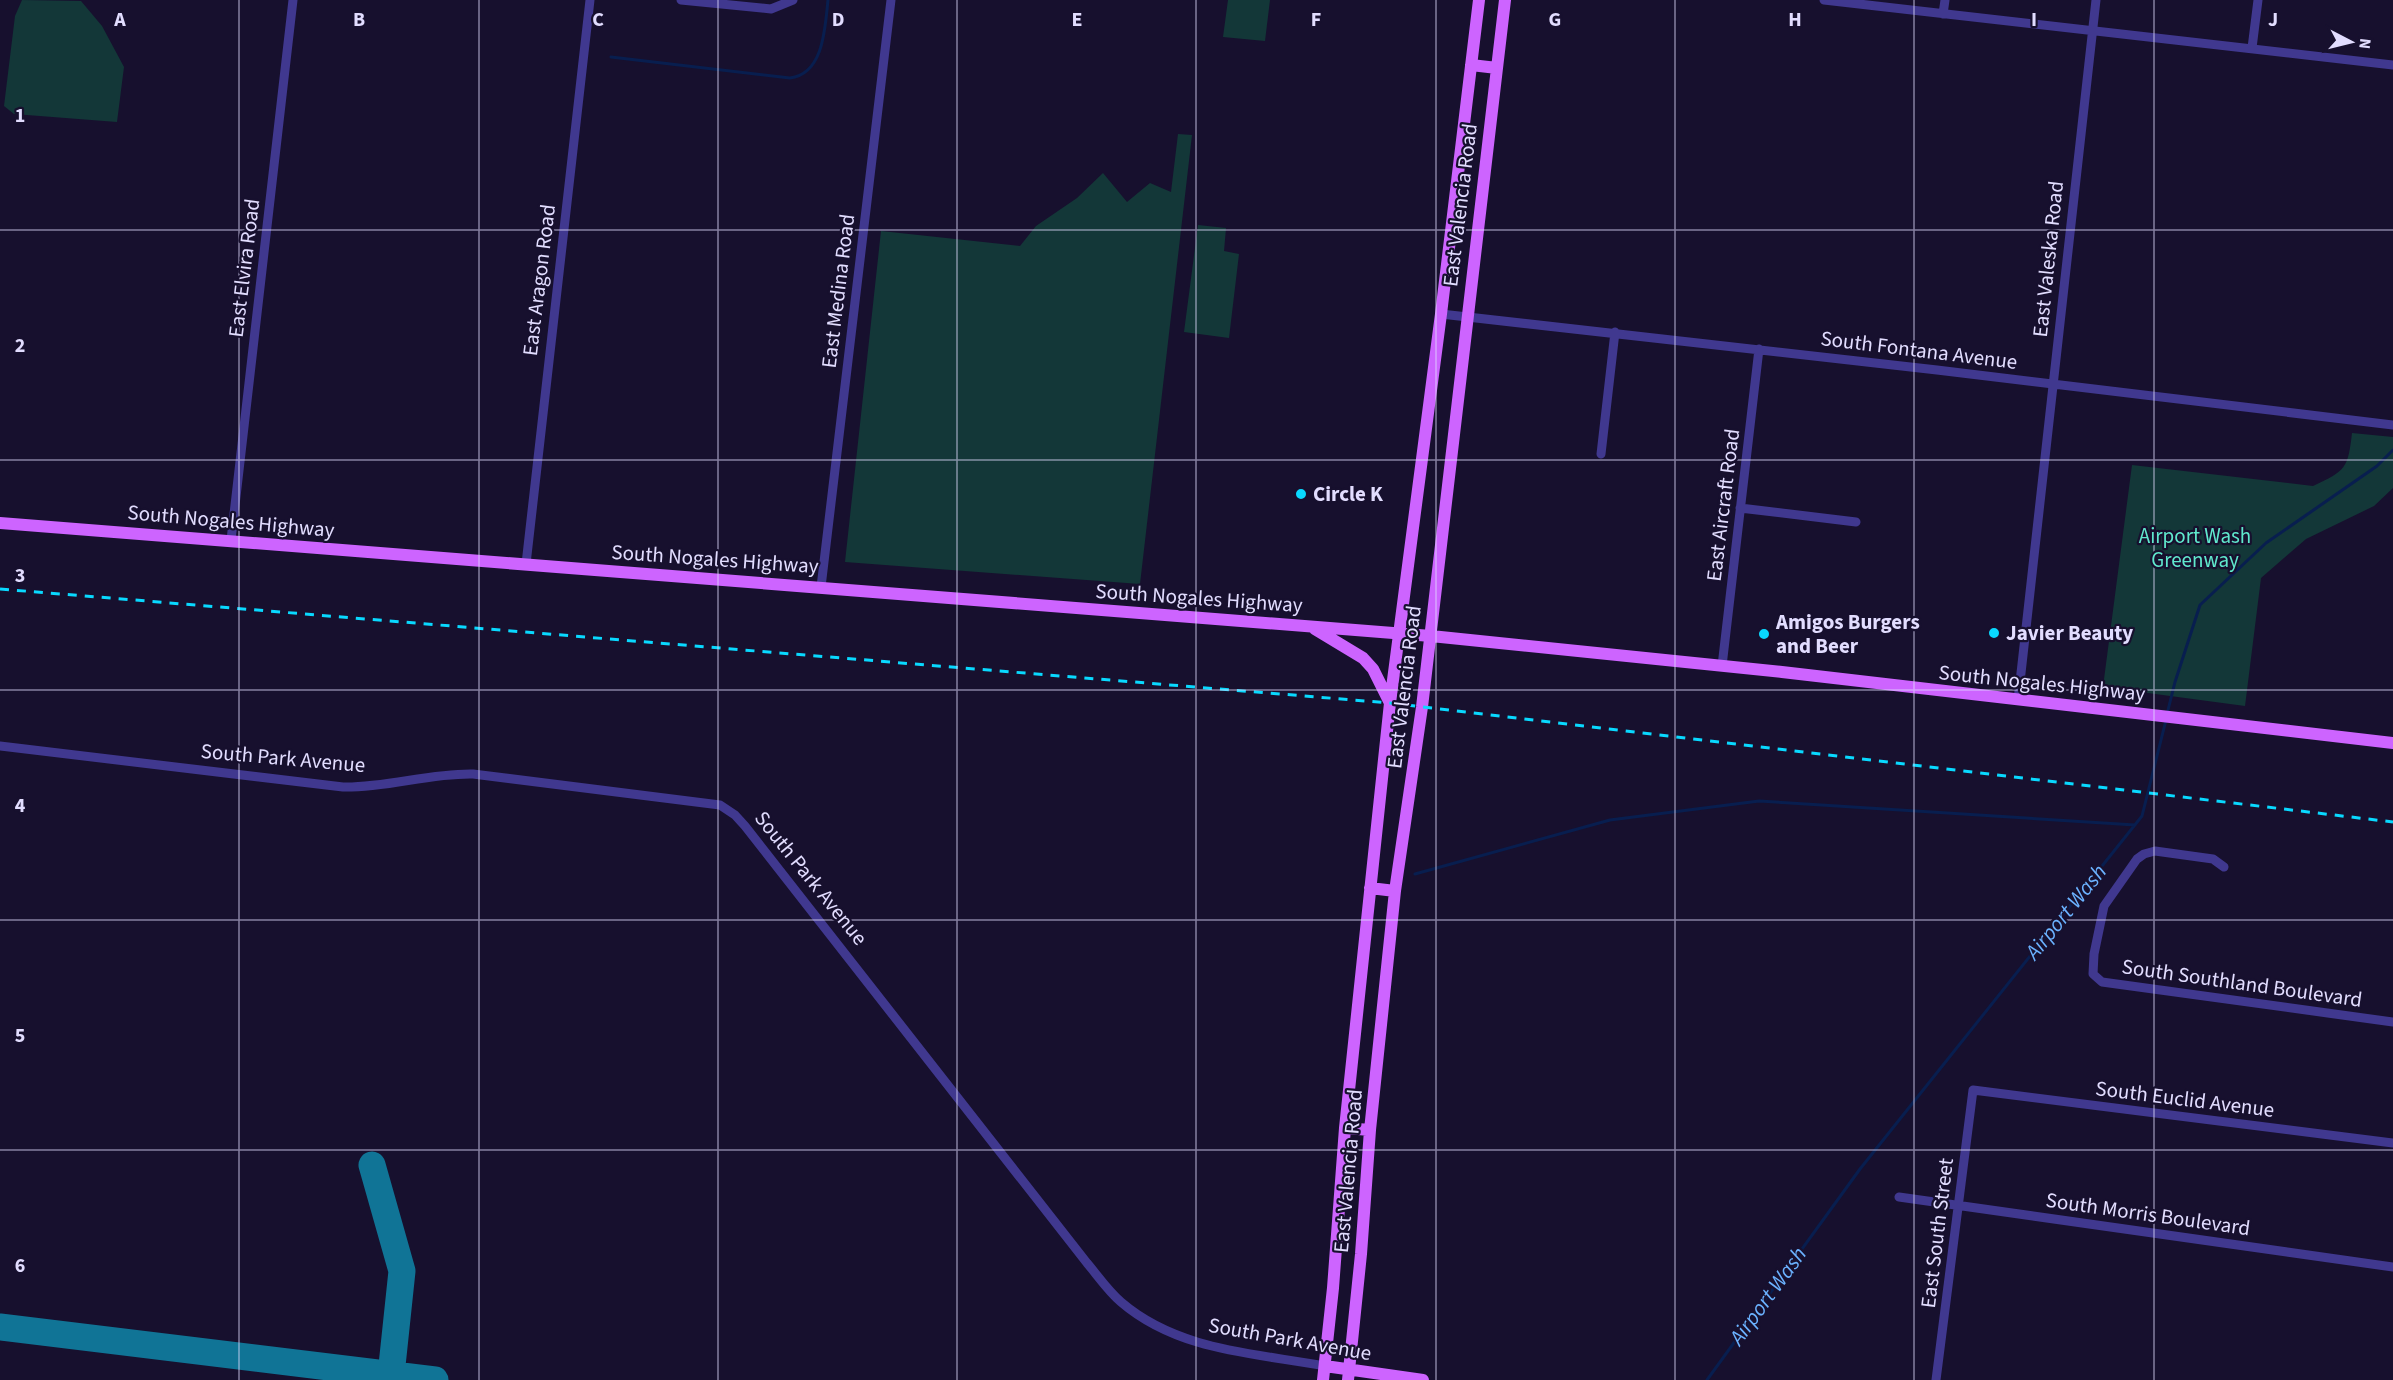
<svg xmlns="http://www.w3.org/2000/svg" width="2393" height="1380" viewBox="0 0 2393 1380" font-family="'Source Sans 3',sans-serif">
<rect width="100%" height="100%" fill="#17102e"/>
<!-- green -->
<path fill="#133738" d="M22,0L81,1L102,26L124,67L117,122L14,114L4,106L15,16Z
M1228,0H1270L1265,41L1223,37Z
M1178,134L1192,135L1140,584L845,562L881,231L1020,246L1036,226L1077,198L1103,173L1127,202L1150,183L1171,192Z
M1198,225L1226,228L1224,251L1239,254L1229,338L1184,332Z
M2352,433L2393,437V488L2374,506L2306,539L2261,578L2245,706L2103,687L2132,465L2313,486C2346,471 2348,468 2352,433Z"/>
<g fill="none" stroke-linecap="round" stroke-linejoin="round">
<!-- stream -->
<path stroke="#081e4f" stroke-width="3" d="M611,57L790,78C824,74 825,27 828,0
M2167,714L2175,682L2200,605L2266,543L2377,466L2393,450
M1415,874L1610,820L1759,801L2135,825
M1707,1380L1860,1169L2142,816L2166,720"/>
<!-- taxiway -->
<path stroke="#107496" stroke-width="27" d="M372,1165L402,1271L391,1375
M0,1327L435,1380"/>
<!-- minor -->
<path stroke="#40388f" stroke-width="9" d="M681,0L771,9L793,0
M1824,0L2393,65
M1943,14L1945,0
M2252,48L2258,0
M1441,314L1937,370L2393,425
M1601,454L1615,332
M1740,508L1856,522
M231,540L293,0
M526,564L590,0
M821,587L891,0
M1722,666L1759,349
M2018,700L2096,0
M0,746L343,787C387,788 429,773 473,774L720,805L735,815L745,826L1087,1263C1098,1276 1108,1291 1121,1302C1178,1351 1254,1353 1325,1366
M2224,867L2213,859L2155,851L2144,854L2137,859L2104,906L2094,954L2093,974L2102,982L2393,1022
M1899,1197L2393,1267
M1936,1380L1973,1090L2393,1143"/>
<!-- major -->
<path stroke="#cd64ff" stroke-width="12" d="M1471,65L1497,68
M0,523L1431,636L1782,672L2393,743
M1315,629L1363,658L1373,669L1390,703
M1370,888L1395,891
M1345,1128L1370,1130
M1325,1366L1423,1380
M1323,1380L1333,1288L1345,1128L1390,703L1441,314L1479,0
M1348,1380L1361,1254L1370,1130L1395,891L1422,707L1505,0"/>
<!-- rail -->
<path stroke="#09d9ff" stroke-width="3" stroke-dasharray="9 8" stroke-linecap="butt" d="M0,589L1390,703L2393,822"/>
</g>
<!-- grid -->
<path fill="none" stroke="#e2ddff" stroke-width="1.5" stroke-opacity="0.55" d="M239,0V1380M479,0V1380M718,0V1380M957,0V1380M1196,0V1380M1436,0V1380M1675,0V1380M1914,0V1380M2154,0V1380M0,230H2393M0,460H2393M0,690H2393M0,920H2393M0,1150H2393"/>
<!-- markers -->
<g fill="#09d9ff" stroke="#17102e" stroke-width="2">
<circle cx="1301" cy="494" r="6"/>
<circle cx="1994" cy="633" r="6"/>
<circle cx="1764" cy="634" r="6"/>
</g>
<g text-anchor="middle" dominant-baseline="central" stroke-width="4.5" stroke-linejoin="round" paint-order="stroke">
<!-- street labels -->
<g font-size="21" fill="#e2ddff" stroke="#17102e">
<text transform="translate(1460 205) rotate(-83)">East Valencia Road</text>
<text transform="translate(2048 259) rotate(-84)">East Valeska Road</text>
<text transform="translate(244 268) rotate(-83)">East Elvira Road</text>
<text transform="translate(539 280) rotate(-83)">East Aragon Road</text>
<text transform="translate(838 291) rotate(-83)">East Medina Road</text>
<text transform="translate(1919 350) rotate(7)">South Fontana Avenue</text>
<text transform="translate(1723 505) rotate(-83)">East Aircraft Road</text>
<text transform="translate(231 521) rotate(5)">South Nogales Highway</text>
<text transform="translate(715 559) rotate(4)">South Nogales Highway</text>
<text transform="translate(1199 598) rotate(4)">South Nogales Highway</text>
<text transform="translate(2042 683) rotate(6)">South Nogales Highway</text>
<text transform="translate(1404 687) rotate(-83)">East Valencia Road</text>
<text transform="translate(283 758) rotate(5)">South Park Avenue</text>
<text transform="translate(811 878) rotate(51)">South Park Avenue</text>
<text transform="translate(2242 983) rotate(8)">South Southland Boulevard</text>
<text transform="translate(2185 1099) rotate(7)">South Euclid Avenue</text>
<text transform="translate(1348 1171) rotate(-85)">East Valencia Road</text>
<text transform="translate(2148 1214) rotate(8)">South Morris Boulevard</text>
<text transform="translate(1937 1233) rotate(-83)">East South Street</text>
<text transform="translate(1290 1339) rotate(10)">South Park Avenue</text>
</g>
<!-- poi labels -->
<g font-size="21" font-weight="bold" fill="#e2ddff" stroke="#17102e" text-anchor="start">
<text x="1313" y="494">Circle K</text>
<text x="1776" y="622">Amigos Burgers<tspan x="1776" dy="24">and Beer</tspan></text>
<text x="2006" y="633">Javier Beauty</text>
</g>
<!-- park labels -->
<g font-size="21" fill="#60e8cd" stroke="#17102e">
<text x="2195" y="536">Airport Wash<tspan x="2195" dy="24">Greenway</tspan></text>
</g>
<!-- water labels -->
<g font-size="22" font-style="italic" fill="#6bb2ff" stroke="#17102e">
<text transform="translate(2066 912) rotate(-51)">Airport Wash</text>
<text transform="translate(1768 1296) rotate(-54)">Airport Wash</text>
</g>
</g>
<g font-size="20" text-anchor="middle" font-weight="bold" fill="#e2ddff" stroke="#17102e" stroke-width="4.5" stroke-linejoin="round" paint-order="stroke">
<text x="120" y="26">A</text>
<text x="359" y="26">B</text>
<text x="598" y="26">C</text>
<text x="838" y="26">D</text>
<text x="1077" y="26">E</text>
<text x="1316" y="26">F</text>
<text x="1555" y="26">G</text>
<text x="1795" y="26">H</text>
<text x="2034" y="26">I</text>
<text x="2273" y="26">J</text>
<text x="20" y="122">1</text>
<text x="20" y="352">2</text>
<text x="20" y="582">3</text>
<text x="20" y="812">4</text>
<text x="20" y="1042">5</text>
<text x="20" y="1272">6</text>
</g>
<!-- north arrow -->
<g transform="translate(2351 42) rotate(97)" stroke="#17102e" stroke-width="4.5" paint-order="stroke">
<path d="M0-4.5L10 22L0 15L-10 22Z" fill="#e2ddff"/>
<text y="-9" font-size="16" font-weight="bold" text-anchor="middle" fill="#e2ddff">N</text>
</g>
</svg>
